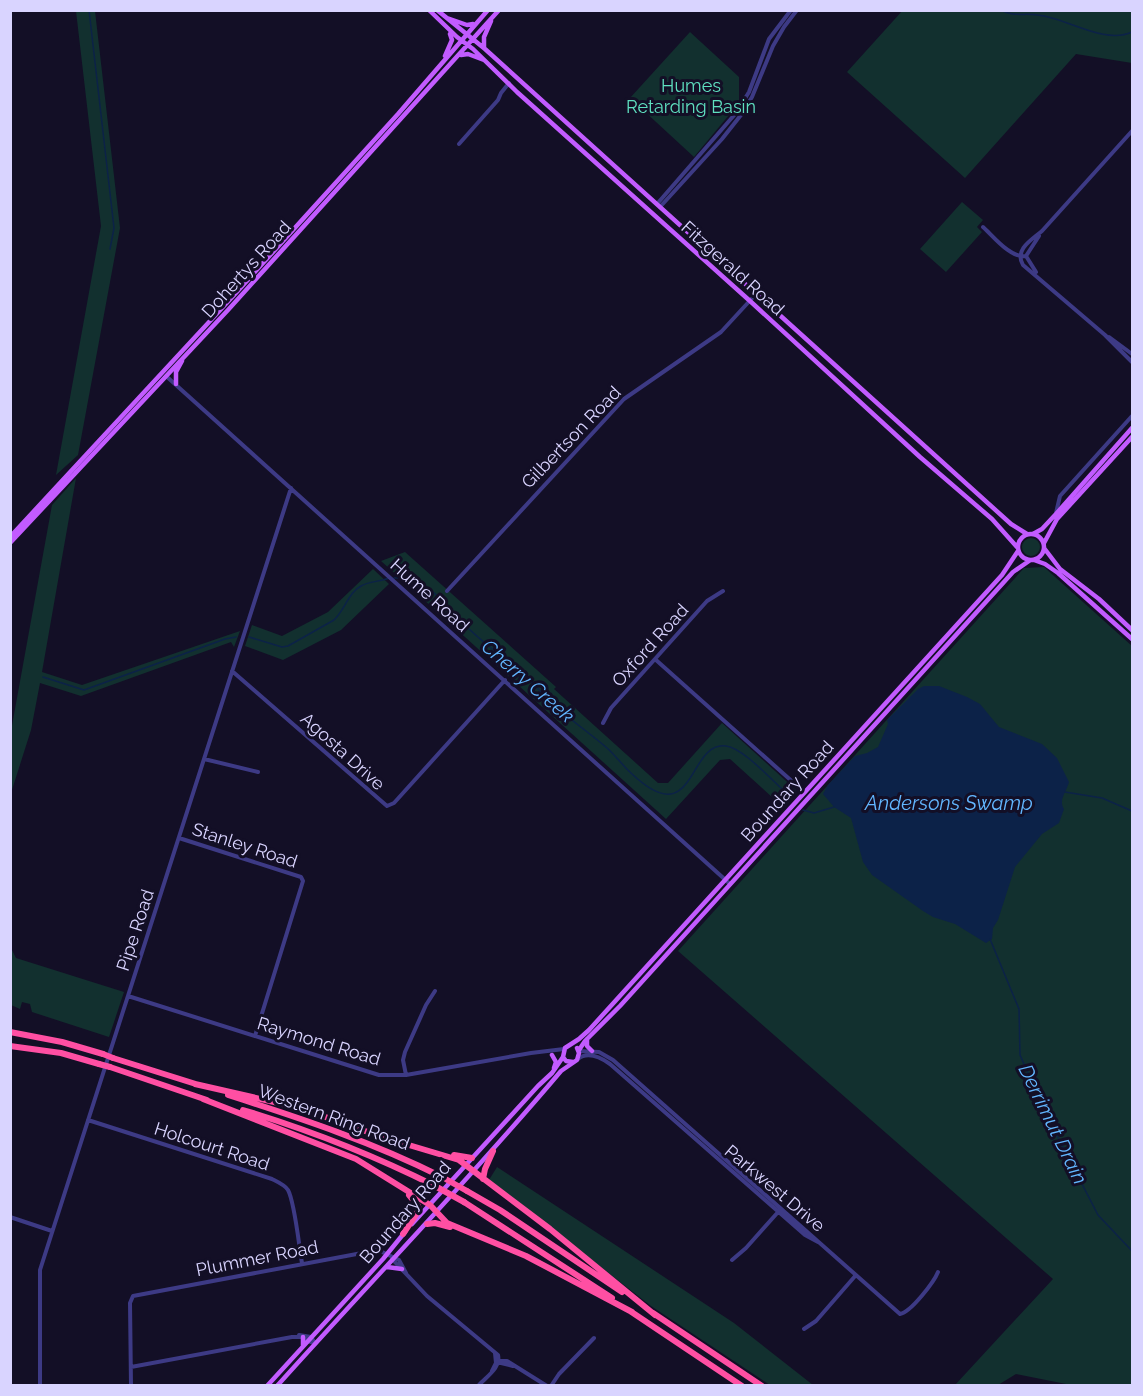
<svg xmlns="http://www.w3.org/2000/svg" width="1143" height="1396" viewBox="0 0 1143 1396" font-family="Raleway,sans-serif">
<rect width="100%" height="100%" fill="#130f26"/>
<!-- green -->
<path fill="#12302f" d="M903,10L1132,11V63L1076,54L965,178L847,72Z
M76,11H95L120,228L78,455L56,475L101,226Z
M690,32L739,77V103L694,157L630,98Z
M962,202L983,220L977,227L982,232L946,272L920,249Z
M76,478L42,672L82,685L240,631L234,647L231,642L81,696L40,683L31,730L11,793V731L52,505Z
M1022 547a9 9 0 1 1 18 0a9 9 0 1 1-18 0Z
M405,552L556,687L554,689L658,783H668L722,723L796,790L797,793L784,808L730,759L720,760L666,819L381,561Z
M1044,567L1132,646V1385H1071L1016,1374L998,1385H955L1053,1279L678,951L1024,568Z
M373,569L389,584L341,630L283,660L245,646L252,625L282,636L328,612Z
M11,948L16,958L124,992L109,1037L32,1012L30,1004L22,1002L20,1009L11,1005Z
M497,1167L734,1323L813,1385H770L651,1306L489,1180Z"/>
<!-- water -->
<path fill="#0c2248" d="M924,686H939L967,697L980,704L999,727L1042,744L1057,758L1069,782C1067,791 1058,800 1064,809L1059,823L1042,834L1015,867L998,920L993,928L992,939L986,943L955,924L933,917L923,911L872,875L863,862L851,818L834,807L823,794L828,785L855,756L867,753L878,747L888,724L887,720L918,689Z"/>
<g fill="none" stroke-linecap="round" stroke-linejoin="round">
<!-- stream -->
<path stroke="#0c2248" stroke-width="1.5" d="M89,10L114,228L110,249
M1001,10C1013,17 1025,13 1038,15C1067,18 1104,45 1132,32
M394,578C404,577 415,579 424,585C441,596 454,615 469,629C486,645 504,658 522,673C535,685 547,699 561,711C576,724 592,735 607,748C616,756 623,766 632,774C696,834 687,741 726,746C744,748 775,784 790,796
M249,637L282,647L288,646L334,620C344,611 349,592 361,586C369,581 380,582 389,578
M43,677L84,690L225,639L236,637
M1065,792L1102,798L1132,811
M803,810L814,813L834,807
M990,939L1019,1009L1020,1055L1049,1120L1098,1215L1132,1251"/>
<!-- minor -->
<path stroke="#3d3a85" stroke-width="4" d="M1132,131L1042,231C1031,240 1014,250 1023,265L1105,335L1132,362
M459,144L498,100L501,93L509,83
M657,204L736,113L749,92L769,39L791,10
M660,207L722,139L741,115L752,97L773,46L784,27L797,10
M983,227C993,236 1011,259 1026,256
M1036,272L1026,256L1039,236
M1109,337L1132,354
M166,376L730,884
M1056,513L1060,496L1132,416
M447,591L624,399L721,332L756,294
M656,660L804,792
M232,671L387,806L394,803L505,680
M603,723L611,708L707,601L723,591
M204,759L258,772
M179,838L301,877L303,881L255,1036
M128,996L379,1075H406L531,1053L564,1049
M579,1051L599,1052L613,1060L900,1314C911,1312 934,1282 938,1272
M578,1059C588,1051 600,1057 610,1064L805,1235L818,1242
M406,1075L403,1060L405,1052L426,1005L435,991
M88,1120L272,1179C278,1182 285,1185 288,1190C295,1203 299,1247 302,1263
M10,1217L52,1231
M392,1259L427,1296L498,1355C501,1368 487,1376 478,1386
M732,1260L746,1248L779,1211
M804,1329L816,1321L856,1275
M299,1335L311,1337L315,1343
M497,1361H507L547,1386
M497,1362L513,1366
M131,1367L292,1337H303L307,1341L315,1343
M492,1371L496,1363L495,1353
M40,1386V1270L291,488
M131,1386L130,1303L133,1296L378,1250L399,1260L406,1273
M551,1386L559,1374L594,1338"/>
<!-- major -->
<path stroke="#c25bff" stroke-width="4.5" d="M429,10L457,37L473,49L517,92L750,301L920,457L992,519L1017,547
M437,10L485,49L1011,524L1027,534
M447,18L467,25L473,24
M484,47V37L491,21
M461,55L468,54L484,60
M445,56L452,40L450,34
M176,384V372L182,361
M1018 547a13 13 0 1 1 26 0a13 13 0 1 1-26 0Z
M1033,534L1042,529L1056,514L1132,428
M10,537L235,294L398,114L488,10
M10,543L228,310L499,10
M1044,543L1057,519L1132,437
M1044,548L1060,569L1099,599L1132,630
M1034,560L1045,564L1058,573L1132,639
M587,1039V1046L592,1051
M579,1050L585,1041L620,1006L1013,572L1029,561
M552,1055L556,1062L554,1068
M573,1062L566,1061L563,1057L565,1048L579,1039L589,1030L1002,575L1018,551
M412,1224L538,1086L552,1073L563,1057
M387,1267L402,1269
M303,1346V1337
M267,1386L383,1259L405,1232
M277,1386C372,1280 470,1179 561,1071L577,1060L579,1053L577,1048"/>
<!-- highway -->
<path stroke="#ff4fa3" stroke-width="6" d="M10,1032L62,1042L103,1054
M10,1046L61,1053L99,1064
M113,1058L199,1085
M110,1067L207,1100
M195,1084L300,1108L382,1137L459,1160L550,1229L655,1315
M228,1095C303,1119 372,1142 442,1177
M203,1099L356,1159L430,1205L447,1223L526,1256L632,1312
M243,1110C309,1130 373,1155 435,1186
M454,1155L472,1158
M483,1179L485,1169L493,1151
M467,1191L500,1210L622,1292
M464,1202L612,1298
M427,1224L435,1223L450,1227
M403,1234L419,1210L418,1206L409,1195
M630,1311L742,1386
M653,1313L762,1386"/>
<!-- highway-bridge -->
<path stroke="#ff4fa3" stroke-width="6" d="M103,1054L113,1058
M99,1064L110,1067
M442,1177L467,1191
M435,1186L464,1202"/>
</g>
<g text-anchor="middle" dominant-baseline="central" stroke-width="6" stroke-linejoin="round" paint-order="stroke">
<!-- park labels -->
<g font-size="18" fill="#5fe0c0" stroke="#130f26">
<text x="691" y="85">Humes<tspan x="691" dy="21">Retarding Basin</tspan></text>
</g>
<!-- street labels -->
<g font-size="18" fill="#d9d4ff" stroke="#130f26">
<text transform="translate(733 268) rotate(42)">Fitzgerald Road</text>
<text transform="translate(246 269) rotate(-48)">Dohertys Road</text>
<text transform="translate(571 437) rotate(-46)">Gilbertson Road</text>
<text transform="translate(430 595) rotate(42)">Hume Road</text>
<text transform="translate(650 645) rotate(-48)">Oxford Road</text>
<text transform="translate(343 751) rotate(42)">Agosta Drive</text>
<text transform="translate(787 791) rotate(-48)">Boundary Road</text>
<text transform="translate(245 845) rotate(18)">Stanley Road</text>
<text transform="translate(135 930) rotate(-72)">Pipe Road</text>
<text transform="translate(319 1041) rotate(17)">Raymond Road</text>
<text transform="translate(334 1117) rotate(20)">Western Ring Road</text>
<text transform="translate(212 1146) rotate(18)">Holcourt Road</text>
<text transform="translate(775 1188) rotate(40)">Parkwest Drive</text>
<text transform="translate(405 1212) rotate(-49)">Boundary Road</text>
<text transform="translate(257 1258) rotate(-11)">Plummer Road</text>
</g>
<!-- water labels -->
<g font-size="20" font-style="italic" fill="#62b6ff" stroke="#130f26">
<text transform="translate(528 681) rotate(41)">Cherry Creek</text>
<text x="949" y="803">Andersons Swamp</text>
<text transform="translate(1053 1124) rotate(64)">Derrimut Drain</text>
</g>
</g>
<!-- border -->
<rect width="1143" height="1396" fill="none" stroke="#d9d4ff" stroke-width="24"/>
</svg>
